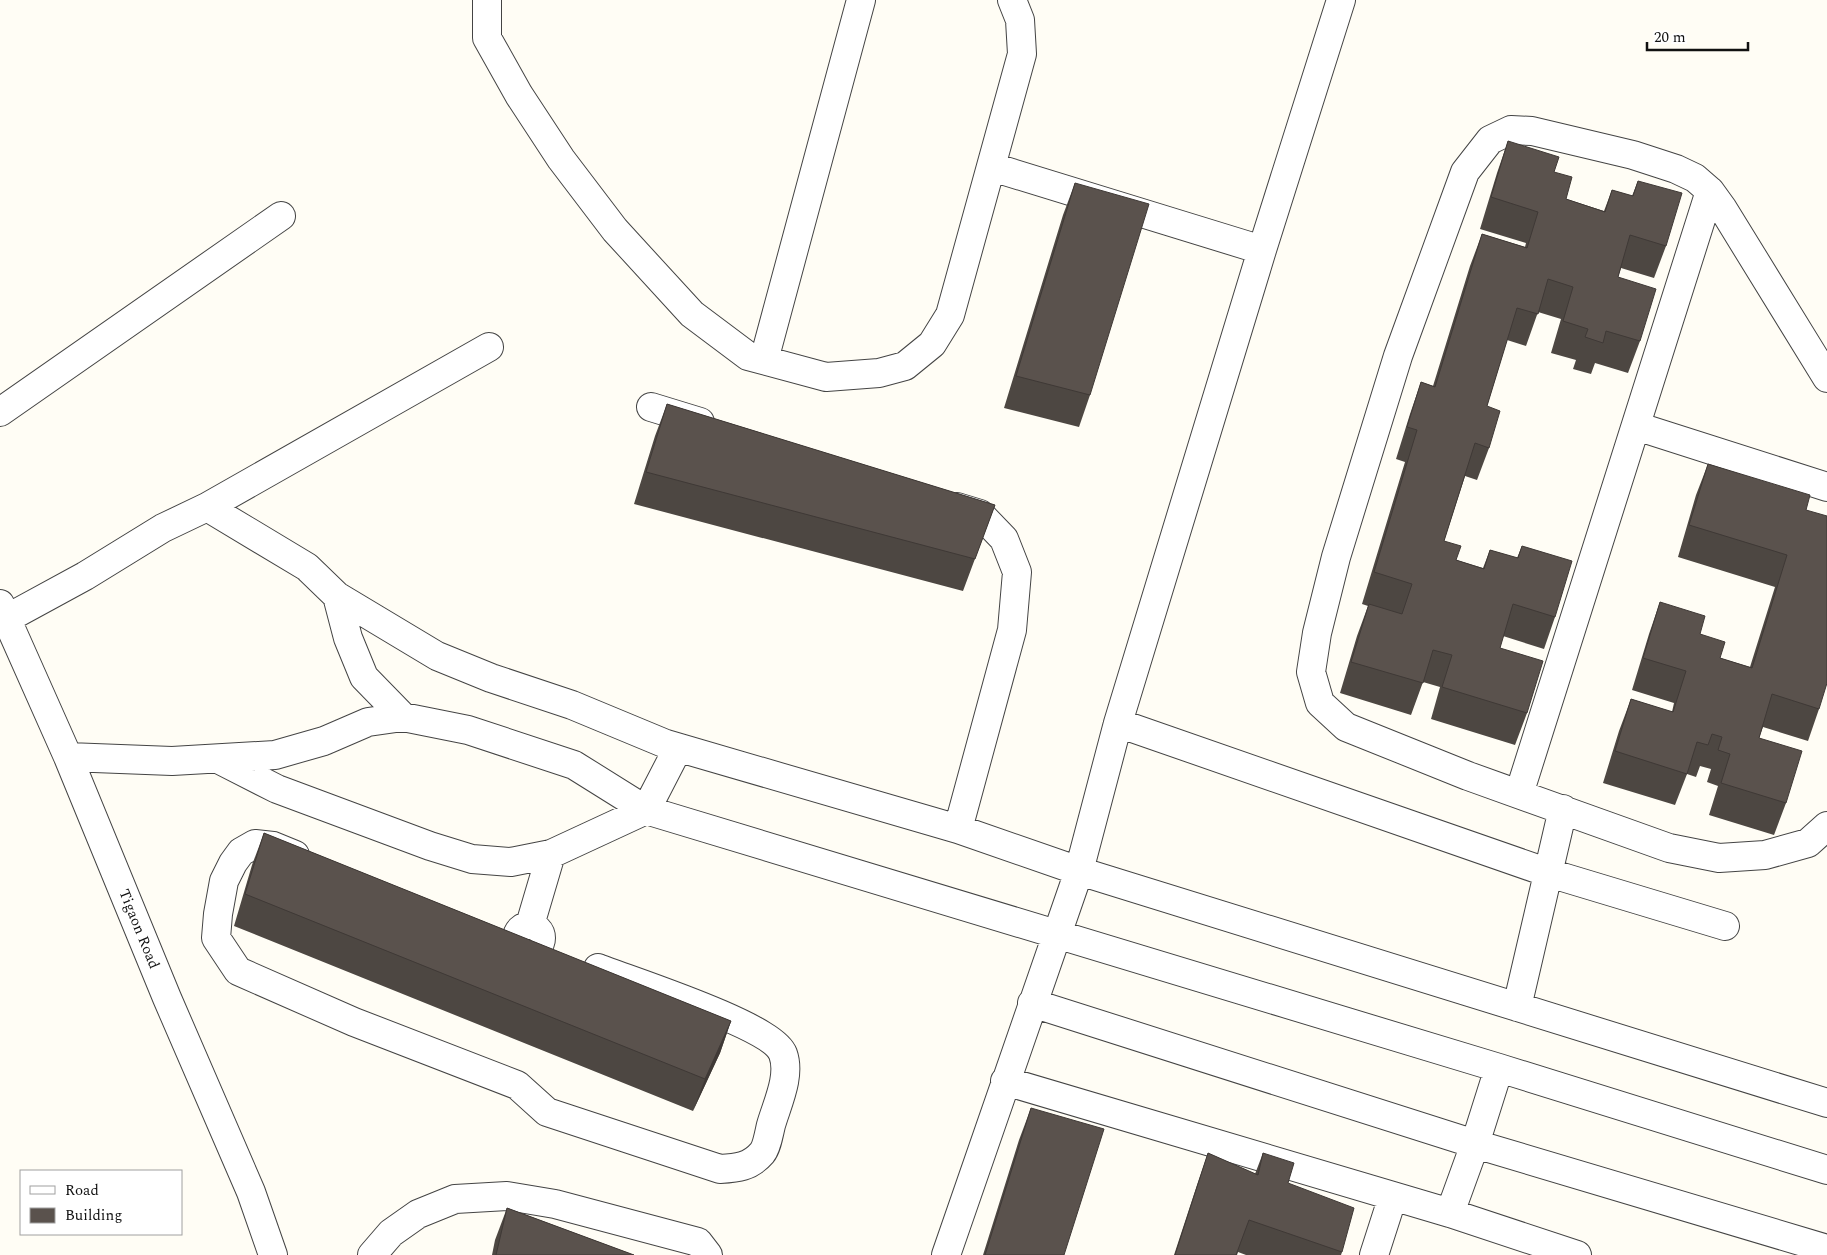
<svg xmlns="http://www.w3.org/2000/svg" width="1827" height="1255" viewBox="0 0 1827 1255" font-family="Spectral,serif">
<rect width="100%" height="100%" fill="#fffdf5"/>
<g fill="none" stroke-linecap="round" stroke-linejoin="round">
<defs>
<path id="minor" d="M487,0V38L519,95L561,159L615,230L692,314L748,356L826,377L879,373L905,366L932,344L950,315L1022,54L1020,20L1012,0
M992,167L1262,250
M764,360L861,0
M1827,378L1723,209L1710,191L1695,178L1676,169L1633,155L1532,131L1511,130L1490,140L1465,172L1398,356L1336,557L1317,633L1311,672L1320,703L1346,727L1468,776L1669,848L1719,858L1765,855L1808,843L1827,826
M651,407L700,422
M0,412L281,216
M1636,426L1827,487
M207,507L489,347
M957,507L980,514L1004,539L1017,572L1012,630L958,829
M337,596L348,638L364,677L403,717L468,730L574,765L646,810L1499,1068L1827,1170
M0,604L68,757L167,998L251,1192L273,1255
M6,619L85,576L163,528L207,507L307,567L337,596L437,656L491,678L572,705L666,744L958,829L1079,871L1827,1103
M1118,723L1549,873L1725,926
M68,757L172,761L275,755L324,741L368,722L403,717
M218,759L277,789L430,846L472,859L511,862L551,854L646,810L678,748
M1519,794L1710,191
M295,855L273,846L255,844L241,852L233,863L224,881L218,914L216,938L238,971L354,1022L517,1085L547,1112L720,1169C737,1168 750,1167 762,1153C767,1147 769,1133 771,1125C777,1104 791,1076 783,1054C773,1026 631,981 598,968
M530,925L551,854
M517 938a12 12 0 1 1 24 0a12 12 0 1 1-24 0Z
M1032,1003L1475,1144L1827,1249
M1517,1007L1563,809
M1005,1081L1450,1213L1577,1255
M1450,1213L1475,1144L1499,1068
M372,1255L391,1233L418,1214L455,1199L507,1196L555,1204L698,1242L708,1255
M946,1255L1079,871L1118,723L1262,250L1341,0
M1374,1255L1393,1196"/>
</defs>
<!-- minor casing -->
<use href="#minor" stroke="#444" stroke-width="30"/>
<!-- minor -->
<use href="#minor" stroke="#fff" stroke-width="28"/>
</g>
<!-- wall -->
<path fill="#4d4742" d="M1508,141L1554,172L1566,199L1604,211L1612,190L1632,196L1638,181L1666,246L1654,278L1621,268L1618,277L1640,341L1628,373L1595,363L1591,374L1573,369L1576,360L1551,353L1561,319L1538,312L1526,346L1507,340L1487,406L1489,448L1477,480L1465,476L1444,541L1456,560L1483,568L1490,550L1517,558L1522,546L1555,617L1544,649L1503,636L1500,648L1527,713L1515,745L1431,719L1440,687L1423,682L1411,715L1340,693L1357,636L1368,606L1362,604L1405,462L1396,459L1410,414L1421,382L1433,386L1470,266L1482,234L1525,247L1526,243L1480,229L1497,173Z
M1075,183L1090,395L1079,427L1004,408L1063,215Z
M667,404L995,505L963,591L634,504L655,436Z
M1708,464L1806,510L1819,709L1808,741L1763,727L1759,738L1786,803L1774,835L1709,815L1718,786L1707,782L1711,769L1700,766L1696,777L1687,774L1675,805L1603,783L1619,731L1631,699L1672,712L1674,703L1632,690L1649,634L1660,602L1700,634L1720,658L1750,667L1775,587L1678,557L1696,495Z
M264,833L731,1021L720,1053L693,1111L234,926L252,865Z
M1031,1108L1064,1255H983L1019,1140Z
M1208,1153L1255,1174L1263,1153L1342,1252L1341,1255H1246L1238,1252L1237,1255H1174L1197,1185Z
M507,1208L634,1255H492L495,1240Z"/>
<!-- shaded-wall -->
<path fill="#3f3936" d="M731,1021L720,1053L693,1111L705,1079Z"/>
<!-- building -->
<path fill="#5a524d" stroke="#3f3936" d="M1508,141L1559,157L1554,172L1572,177L1566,199L1605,212L1612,190L1633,196L1638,181L1682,193L1666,246L1630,235L1618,277L1656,289L1640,341L1606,331L1603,343L1585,337L1588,329L1563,321L1573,287L1548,279L1538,314L1517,308L1487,406L1500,411L1489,448L1475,443L1444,541L1461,546L1456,560L1484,569L1490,550L1518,558L1522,546L1572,561L1555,617L1513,604L1500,648L1543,661L1527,713L1442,687L1452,655L1433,650L1423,683L1351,662L1369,604L1402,614L1412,584L1374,572L1417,430L1407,427L1421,382L1435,387L1482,234L1527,248L1538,212L1491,197Z
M1075,183L1149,204L1090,395L1016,376Z
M667,404L995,505L975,559L646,472Z
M1708,464L1810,495L1806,510L1827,516V683L1819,709L1772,694L1759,738L1802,751L1786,803L1721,783L1730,754L1718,750L1722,737L1712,734L1708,745L1697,742L1687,774L1615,751L1631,699L1673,712L1686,671L1643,658L1660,602L1705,616L1700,634L1725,642L1720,658L1752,668L1787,555L1689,525Z
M264,833L731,1021L705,1079L245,894Z
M1031,1108L1104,1129L1064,1255H985Z
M1208,1153L1258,1175L1263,1153L1294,1163L1288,1183L1354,1208L1342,1252L1249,1220L1236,1255H1175Z
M507,1208L634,1255H496Z"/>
<g text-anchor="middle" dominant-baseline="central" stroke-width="5" stroke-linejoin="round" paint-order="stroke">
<!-- street labels -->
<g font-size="15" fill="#111" stroke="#fff">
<text transform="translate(139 929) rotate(68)">Tigaon Road</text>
</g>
</g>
<!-- legend -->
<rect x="20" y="1170" width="162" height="65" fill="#ffffff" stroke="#a0a0a0"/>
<rect x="30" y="1186" width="25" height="8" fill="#ffffff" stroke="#a0a0a0"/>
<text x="65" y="1195" font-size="15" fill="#111111">Road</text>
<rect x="30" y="1208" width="25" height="15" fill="#5a524d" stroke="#a0a0a0"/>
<text x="65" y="1220" font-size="15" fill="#111111">Building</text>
<!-- scale -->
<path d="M1647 42v8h101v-8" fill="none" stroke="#111111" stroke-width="2.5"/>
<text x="1654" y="42" font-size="15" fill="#111111" stroke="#ffffff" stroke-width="4" paint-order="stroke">20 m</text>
</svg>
